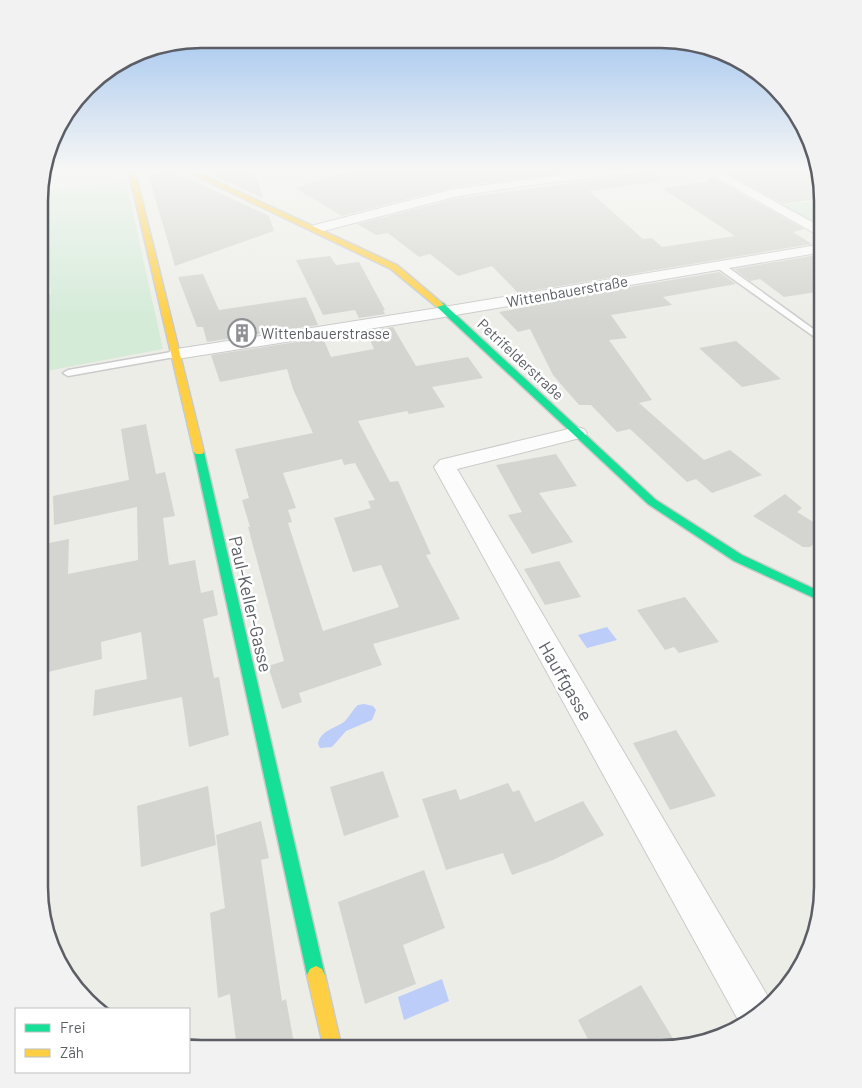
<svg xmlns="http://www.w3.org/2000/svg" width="862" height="1088" viewBox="0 0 862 1088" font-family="Barlow,sans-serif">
<rect width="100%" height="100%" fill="#edede8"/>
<!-- green -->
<path fill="#d4ebd8" d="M126,182L163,349L41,372L40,381V296L51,294L42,191Z
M823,199V219L805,222L779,206Z"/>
<!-- water -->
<path fill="#bbcdf8" d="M607,627L617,640L587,648L578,635Z
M364,704L373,706L376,710L372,720L346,731L332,747L320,748L318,744C321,729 336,729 345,721C350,716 353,709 358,705Z
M442,979L449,1001L404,1020L398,997Z"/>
<!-- building -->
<path fill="#d4d4d0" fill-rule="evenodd" d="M226,168H241L255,173L263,198L209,173Z
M377,168H603L454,187L342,216L295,188L339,174Z
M648,168H660L661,181L589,191L643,239L652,238L662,247L735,236L662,188L709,181L710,176L804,229L793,232L812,244L518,293L492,266L458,276L430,254L419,257L388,233L376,235L357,224L454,199L640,174Z
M717,168H814L822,198L783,204Z
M170,170L269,216L274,231L175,266L149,177Z
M823,254V291L784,297L760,279L750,281L734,269Z
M330,256L336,265L359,262L385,310H383L385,314L359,318L355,310L323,315L296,260Z
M719,272L736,284L663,297L672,305L611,315L627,338L609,340L652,400L639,403L704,460L730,450L762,475L712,493L696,479L687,482L630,429L617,432L591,405H579L553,375L530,329L518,332L499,312L531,306L529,304Z
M203,274L219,310L306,297L318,325L207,342L203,327H197L178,277Z
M393,327L416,366L468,357L483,378L432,387L445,407L409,414L407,411L358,421L390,482L398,481L431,554L426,555L460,619L373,644L382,665L299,693L302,702L282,709L268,666L284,661L248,527H250L242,500L249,498L235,449L313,433L293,389L287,369L220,382L211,355L323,338L331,357L374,349L366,331ZM342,459L344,465L355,463L375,500L368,501L371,508L334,518L353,572L381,565L399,607L323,631L288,523L292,522L288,510L296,508L283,473Z
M736,341L781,379L742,387L699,348Z
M146,424L156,474L165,472L175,516L163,518L169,565L195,560L201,593L213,590L218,615L203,619L214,678L219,677L229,735L189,747L182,697L93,716L95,690L147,679L141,632L101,642L102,659L48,672V660L39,662V545L69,539L68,574L138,560L137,507L54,525L53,496L129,480L121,429Z
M556,454L577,486L539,493L573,542L532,554L508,515L522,512L496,465Z
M785,494L802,508L797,512L823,528V538L810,547H803L753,516Z
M559,561L581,597L545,605L524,569Z
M685,597L719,642L679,653L674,647L665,650L637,610Z
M676,730L716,796L670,810L633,743Z
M383,771L399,817L344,836L330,787Z
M508,783L513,792L519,790L535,822L583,801L604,835L553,860L512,875L503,853L446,870L422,799L456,789L460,800Z
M208,786L216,845L141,867L137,806Z
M261,821L269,858L261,860L282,1001L286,999L295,1049H237L230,994L218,998L210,913L225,908L216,835Z
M424,870L445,928L403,945L416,984L365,1004L338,902Z
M641,985L678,1047L671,1049H593L578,1020Z"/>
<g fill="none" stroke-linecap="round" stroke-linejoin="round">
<defs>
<path id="lane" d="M716,263H722L823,336V343L716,267Z
M177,351L180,352V356L68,376L63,373L68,370Z"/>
<path id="street" d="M188,168H211L209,171L192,175L186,171Z
M614,168H646L640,172L523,186L454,197L316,233L309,229L311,226L454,189Z
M700,168H714L823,228V238Z
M823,244V252L438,318L177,359L171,358L168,354L171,350L177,349L438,308Z
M577,427L584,429L587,433L584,437L457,469L770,1000L742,1027L434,467L440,460Z"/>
<path id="fast" d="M437,303H443L656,500L742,555L823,593V602L734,561L648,504L437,307Z
M199,449L204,452L325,975L322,981L316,984L310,981L307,975L194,452Z"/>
<path id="slow" d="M128,168H134L204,452L202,454H196L194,452Z
M180,168H187L397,265L444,305L437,307L391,269Z
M316,966L322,969L325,975L342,1049H324L307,975L310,969Z"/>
</defs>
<!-- lane casing -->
<use href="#lane" stroke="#cacbca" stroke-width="3"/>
<!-- street casing -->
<use href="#street" stroke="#cacbca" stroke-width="2"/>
<!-- fast casing -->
<use href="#fast" stroke="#c9caca" stroke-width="3"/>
<!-- slow casing -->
<use href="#slow" stroke="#c9caca" stroke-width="3"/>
<!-- lane -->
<use href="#lane" fill="#fcfcfc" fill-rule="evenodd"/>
<!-- street -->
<use href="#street" fill="#fcfcfc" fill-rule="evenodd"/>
<!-- fast -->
<use href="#fast" fill="#16e098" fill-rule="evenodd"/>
<!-- slow -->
<use href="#slow" fill="#ffcf43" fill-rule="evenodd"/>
</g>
<!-- sky -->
<linearGradient id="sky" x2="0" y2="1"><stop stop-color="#96beee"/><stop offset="0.53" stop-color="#f7f7f5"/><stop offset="1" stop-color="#f7f7f5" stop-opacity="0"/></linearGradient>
<rect width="862" height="320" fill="url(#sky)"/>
<!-- icons -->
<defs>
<symbol id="building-ring" viewBox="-11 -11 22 22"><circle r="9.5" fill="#fff" stroke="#8f9094" stroke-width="1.5"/><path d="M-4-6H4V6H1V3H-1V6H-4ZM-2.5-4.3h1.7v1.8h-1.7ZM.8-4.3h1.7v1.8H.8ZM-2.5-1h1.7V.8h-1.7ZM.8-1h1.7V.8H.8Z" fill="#8f9094"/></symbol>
</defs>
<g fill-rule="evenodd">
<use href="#building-ring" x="226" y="317" width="32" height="32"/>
</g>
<g text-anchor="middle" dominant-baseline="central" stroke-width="5" stroke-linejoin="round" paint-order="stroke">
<!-- far-street labels -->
<g font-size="15" fill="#5c5e66" stroke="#fff">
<text transform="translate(567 291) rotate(-10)">Wittenbauerstraße</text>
<text transform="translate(521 359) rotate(43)">Petrifelderstraße</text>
</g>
<!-- far-poi labels -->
<g font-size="15" fill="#5c5e66" stroke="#fff" text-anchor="start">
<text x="261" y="333">Wittenbauerstrasse</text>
</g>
<!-- street labels -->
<g font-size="18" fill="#5c5e66" stroke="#fff">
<text transform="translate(251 604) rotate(77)">Paul-Keller-Gasse</text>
<text transform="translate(566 681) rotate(60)">Hauffgasse</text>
</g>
</g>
<!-- crop -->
<path d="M0 0H862V1088H0ZM201 48H661A153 153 0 0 1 814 201V887A153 153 0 0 1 661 1040H201A153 153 0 0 1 48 887V201A153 153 0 0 1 201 48Z" fill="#f2f2f3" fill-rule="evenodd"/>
<path fill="none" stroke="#5c5e66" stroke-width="2.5" d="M201 48H661A153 153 0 0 1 814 201V887A153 153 0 0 1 661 1040H201A153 153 0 0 1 48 887V201A153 153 0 0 1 201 48Z"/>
<!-- legend -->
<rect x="15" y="1008" width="175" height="65" fill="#ffffff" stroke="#bebfc2"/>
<rect x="25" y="1024" width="25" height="8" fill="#16e098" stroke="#bebfc2"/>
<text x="60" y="1033" font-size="15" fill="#5c5e66">Frei</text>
<rect x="25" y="1049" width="25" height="8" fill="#ffcf43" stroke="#bebfc2"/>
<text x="60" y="1058" font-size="15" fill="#5c5e66">Zäh</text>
</svg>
